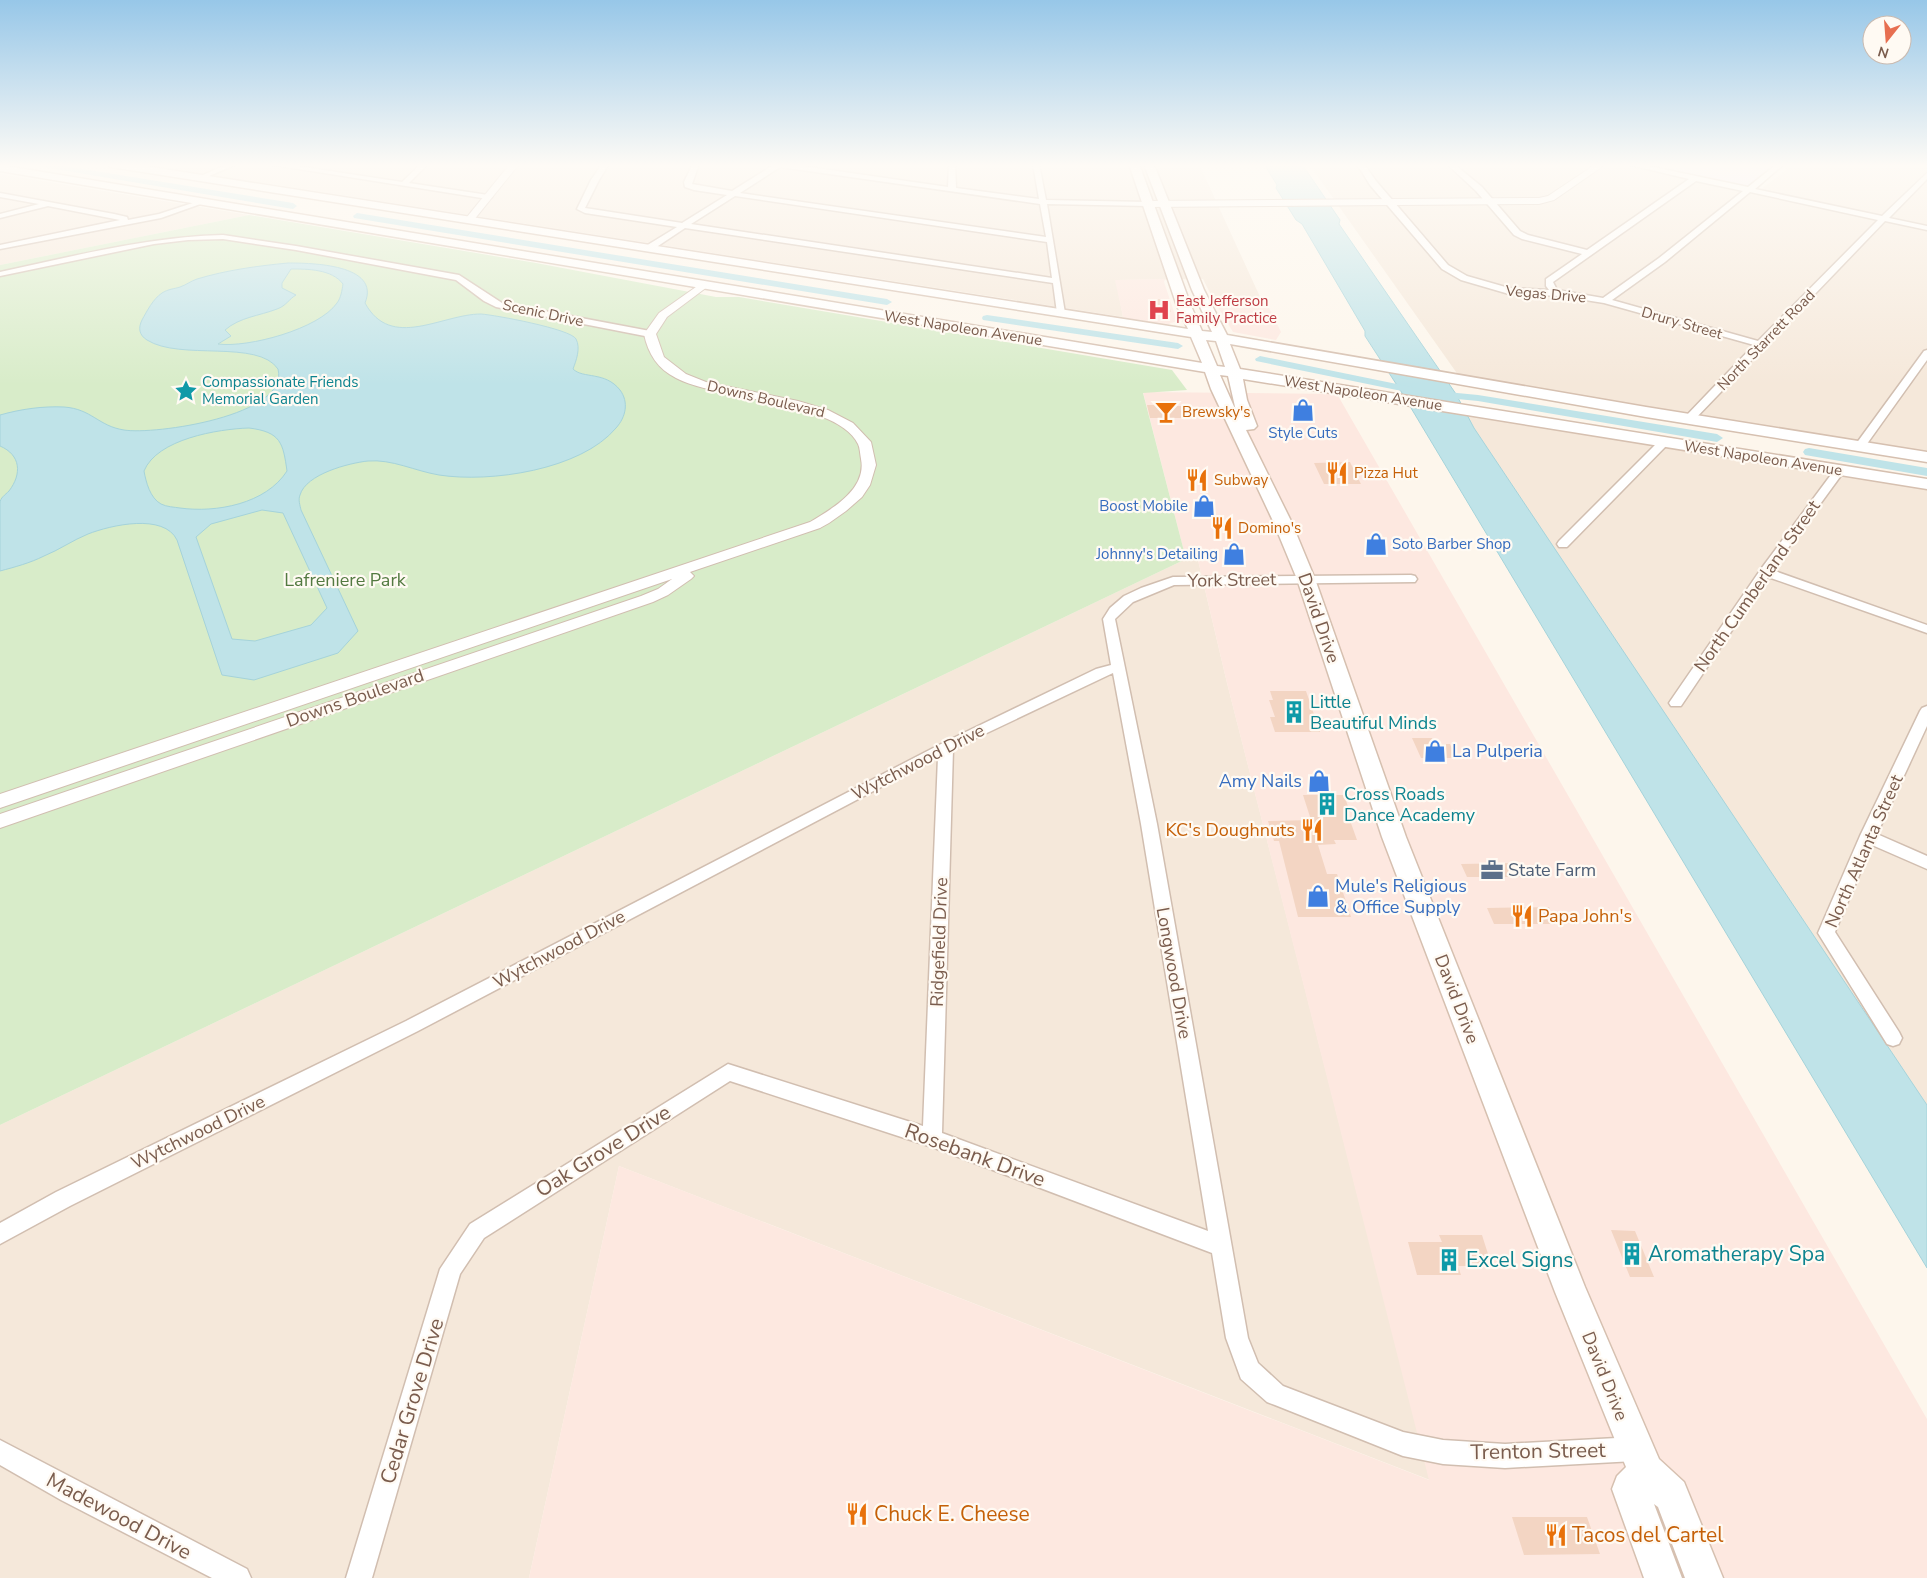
<svg xmlns="http://www.w3.org/2000/svg" width="1927" height="1578" viewBox="0 0 1927 1578" font-family="'Nunito Sans',sans-serif">
<rect width="100%" height="100%" fill="#fdf6ec"/>
<!-- residential -->
<path fill="#f5e8da" d="M143,164H1199L1261,299H1213L1203,279L1116,280L1123,317Z
M1309,164H1663L1654,172L1756,193L1794,164H1927V453L1461,379Z
M0,174L249,215L0,265Z
M1461,404L1927,481V1105L1474,428Z
M1186,559L1198,560L1227,683L1430,1480L619,1166L529,1578H0V1125Z"/>
<!-- commercial -->
<path fill="#fde8e0" d="M1165,279L1164,282L1177,321L1166,325L1127,319L1123,317L1115,280Z
M1213,299H1261L1269,308L1281,332L1276,340L1233,332Z
M1143,392L1337,394L1927,1419V1578H529L619,1166L1429,1480L1227,683L1198,560L1186,559Z"/>
<!-- education -->
<path fill="#f3e8fa" d="M1663,164H1779L1748,188L1657,169Z"/>
<!-- green -->
<path fill="#d8ecc9" d="M249,215L536,263L716,297H739L1172,370L1187,390L1143,393L1186,559L0,1125V265Z"/>
<!-- water -->
<path fill="#bfe3e8" stroke="#a5d3da" fill-rule="evenodd" d="M1264,164H1302L1340,220L1339,224L1456,394L1474,428L1927,1105V1268L1402,393L1365,336V331L1302,224L1296,220L1276,188L1277,185Z
M288,263C311,263 381,264 365,303C391,351 442,314 481,314C495,315 571,329 576,339C581,348 576,361 573,369C583,379 605,371 620,390C629,402 626,417 616,428C581,470 490,483 439,475C415,471 392,459 368,461C349,463 306,474 300,495C298,500 300,505 301,510L358,631L338,653L254,680L222,675L177,540C164,513 111,525 88,534C73,540 59,550 44,556C30,563 15,567 0,571C0,549 0,526 0,503C0,498 5,495 9,491C22,474 21,455 0,446V415C21,409 43,406 64,407C92,409 98,426 124,430C154,435 290,416 278,369C258,339 180,361 147,340C139,335 138,328 142,320C147,311 153,299 162,293C168,289 174,289 180,287C186,285 191,281 197,279C227,270 257,266 288,263ZM291,269C307,269 332,269 343,284C342,290 341,298 337,303C319,329 248,348 218,344L231,336L225,330C240,317 259,316 277,309C286,306 289,299 296,295L282,288V283ZM249,428C281,432 283,443 287,471C266,504 216,513 180,508C174,507 167,507 161,504C150,498 146,482 144,471C157,439 218,429 249,428ZM262,510L283,513L327,608L311,625L255,641L232,639L196,537L211,524Z"/>
<g fill="none" stroke-linecap="round" stroke-linejoin="round">
<!-- canal -->
<path fill="#bfe3e8" fill-rule="evenodd" d="M33,164H52L293,203L297,206L293,209L37,166Z
M357,213L887,299L892,302L887,305L354,218L353,216Z
M987,315L1178,343L1183,346L1178,349L983,320L982,318L983,316Z
M1260,356L1426,390L1478,395L1717,434L1723,438L1717,442L1478,401L1426,396L1256,361L1255,359Z
M1809,448L1927,468V476L1805,455L1803,452L1805,449Z"/>
</g>
<!-- building -->
<path fill="#f3d5c3" d="M1148,299H1167L1171,312L1152,313Z
M1157,402H1176L1177,406H1183L1186,418H1150L1147,405H1157Z
M1350,462L1361,484H1324L1314,463Z
M1270,691H1306L1320,732H1275L1270,717H1275L1269,700H1273Z
M1412,738H1432L1435,744H1450L1456,758H1421Z
M1303,795H1344L1350,812H1347L1357,840H1334L1336,844L1318,845L1327,874H1337L1351,917H1298L1279,841H1274L1268,821L1311,820Z
M1516,863L1523,877H1467L1461,864Z
M1549,907L1557,924H1494L1487,908Z
M1611,1230L1635,1231L1654,1277H1630Z
M1439,1235H1482L1488,1254H1484L1488,1266H1458L1461,1275H1417L1408,1242H1442Z
M1512,1517H1587L1600,1554L1524,1555Z"/>
<g fill="none" stroke-linecap="round" stroke-linejoin="round">
<defs>
<path id="minor" d="M228,164H237L202,179L196,178Z
M267,164H284L402,182L421,164H428L409,183L488,195L492,197L488,199Z
M602,164H609L599,180L585,208L682,223L727,195L694,190L685,187L684,182L693,164H699L692,184L732,191L775,164H788L948,187L949,164H955L956,188L1039,199L1033,164H1039L1046,200L1148,202L1152,204L1148,206L1047,204L1065,313L1061,316L1057,313L1053,283L685,228L652,250H646V246L677,227L585,213L577,209L591,180ZM780,167L1040,204L1046,237L740,193ZM735,196L1047,242L1052,278L691,224Z
M1357,164H1364L1376,181L1448,265L1467,276L1509,288L1549,290L1546,286V279L1582,254L1522,239L1514,235L1476,191L1447,164H1454L1482,187L1520,231L1528,235L1587,250L1689,179L1626,164H1639L1748,187L1777,164H1784L1755,189L1882,216L1927,173V179L1889,218L1927,226V230L1885,221L1693,421H1685V417L1754,345L1604,303L1560,296L1509,294L1461,280L1442,269L1370,185ZM1696,181L1743,191L1659,258L1603,298L1557,290L1553,282ZM1750,192L1878,220L1758,341L1612,300L1665,262Z
M0,193L114,214L127,217L128,220L159,214L202,200L206,202L161,218L0,249V245L120,220L48,206L0,218V214L39,204L0,197Z
M223,235L296,246L459,275L502,303L650,331L655,334L650,337L496,307L484,301L456,280L296,250L223,239L188,240L154,244L0,276V272C74,256 147,237 223,235Z
M1927,350V360L1864,448H1856L1855,446L1856,444L1924,351Z
M1664,439L1669,442L1668,444L1567,547H1559L1557,544L1559,541L1660,440Z
M1840,467L1845,470L1772,570L1927,625V633L1768,577L1681,706H1671L1669,703L1671,700L1761,569L1836,468Z
M1411,575L1415,576L1417,579L1415,582L1174,585L1133,602L1115,619L1157,824L1248,1338L1258,1363L1283,1386L1403,1432L1443,1440L1505,1444L1635,1437L1643,1441L1647,1449L1643,1457L1635,1461L1505,1468L1443,1464L1403,1456L1275,1405L1267,1402L1241,1379L1226,1338L1212,1253L932,1147L730,1081L484,1238L460,1274L372,1578H346L440,1269L470,1224L728,1064L923,1126L938,757L418,1031L70,1206L0,1244V1223L56,1192L406,1021L941,744L1096,669L1111,665L1103,619L1110,608L1124,596L1141,588L1173,577ZM1113,673L1141,824L1208,1231L942,1133L953,749Z
M1927,706V726L1877,834L1927,856V869L1872,845L1835,932L1899,1032L1902,1038L1899,1044L1893,1046L1887,1044L1818,933L1860,836L1920,711L1922,708Z
M0,1440L247,1569L251,1578H212L61,1500L0,1465Z"/>
<path id="tertiary" d="M510,164H519L473,221H467V217Z
M1596,164H1606L1554,200L1539,204L1148,207L1143,204L1148,201L1539,198L1548,196Z
M703,282L708,285L707,287L667,317L656,334L664,357L686,374L706,382L798,401L828,410L853,423L871,442L876,465L870,485L862,497L846,511L829,523L820,528L690,572L694,576L691,579L668,595L653,602L0,828V814L641,596L658,589L672,579L0,808V794L810,522C832,509 867,489 861,459C860,454 860,448 858,444C838,401 717,400 676,378C658,369 648,354 644,334L659,313Z"/>
<path id="secondary" d="M106,164H132L1188,329L1177,306L1129,164H1139L1191,306L1202,331L1212,332L1192,290L1145,167L1151,164L1155,167L1204,290L1227,335L1646,407L1927,452V462L1646,417L1230,344L1240,369L1927,479V489L1243,379L1247,400L1257,426L1254,429L1246,430L1291,521L1315,579L1406,837L1585,1287L1659,1459L1684,1482L1723,1578H1685L1658,1507L1654,1504L1682,1578H1644L1612,1489L1617,1476L1626,1467L1555,1292L1382,837L1297,579L1273,521L1211,389L1205,372L0,171V165L1202,363L1191,337L111,167ZM1206,340L1216,341L1225,367L1217,366ZM1220,375L1228,376L1236,411Z"/>
</defs>
<!-- minor casing -->
<use href="#minor" stroke="#d1beb0" stroke-width="3"/>
<!-- tertiary casing -->
<use href="#tertiary" stroke="#d1beb0" stroke-width="2"/>
<!-- secondary casing -->
<use href="#secondary" stroke="#d6c0b0" stroke-width="3"/>
<!-- minor -->
<use href="#minor" fill="#fff" fill-rule="evenodd"/>
<!-- tertiary -->
<use href="#tertiary" fill="#fff" fill-rule="evenodd"/>
<!-- secondary -->
<use href="#secondary" fill="#fff" fill-rule="evenodd"/>
</g>
<!-- sky -->
<linearGradient id="sky" x2="0" y2="1"><stop stop-color="#97c7e8"/><stop offset="0.43" stop-color="#fefbf6"/><stop offset="1" stop-color="#fefbf6" stop-opacity="0"/></linearGradient>
<rect width="1927" height="385" fill="url(#sky)"/>
<!-- icons -->
<defs>
<symbol id="hospital-bare" viewBox="-9 -9 18 18"><path d="M-5-5h3v3.5h4V-5h3V5h-3V1.5h-4V5h-3Z" fill="#e0444e" stroke="#fffaf3" stroke-width="2.5" paint-order="stroke"/></symbol>
<symbol id="sight-bare" viewBox="-9 -9 18 18"><path d="M0-6L1.8-2.2L6-1.7L2.9 1.2L3.7 5.4L0 3.3L-3.7 5.4L-2.9 1.2L-6-1.7L-1.8-2.2Z" fill="#0f9aa8" stroke="#fffaf3" stroke-width="2.5" paint-order="stroke"/></symbol>
<symbol id="shop-bare" viewBox="-9 -9 18 18"><path d="M-5-2.5h2.3a2.7 3.5 0 0 1 5.4 0H5L5.5 6h-11ZM-1.5-2.5h3a1.5 2.3 0 0 0-3 0Z" fill="#3f7fe0" stroke="#fffaf3" stroke-width="2.5" paint-order="stroke"/></symbol>
<symbol id="bar-bare" viewBox="-9 -9 18 18"><path d="M-6-5H6L.8 .8V4.5H3.5V6h-7V4.5H-.8V.8Z" fill="#e8710a" stroke="#fffaf3" stroke-width="2.5" paint-order="stroke"/></symbol>
<symbol id="restaurant-bare" viewBox="-9 -9 18 18"><path d="M-5-6h1v4h1v-4h1v4h1v-4h1v5L-1.5 .5V6h-2V.5L-5-1ZM5-6V6H3V1.5H1.5Q1.5-4 5-6Z" fill="#e8710a" stroke="#fffaf3" stroke-width="2.5" paint-order="stroke"/></symbol>
<symbol id="building-bare" viewBox="-9 -9 18 18"><path d="M-4-6H4V6H1V3H-1V6H-4ZM-2.5-4.3h1.7v1.8h-1.7ZM.8-4.3h1.7v1.8H.8ZM-2.5-1h1.7V.8h-1.7ZM.8-1h1.7V.8H.8Z" fill="#0f9aa8" stroke="#fffaf3" stroke-width="2.5" paint-order="stroke"/></symbol>
<symbol id="office-bare" viewBox="-9 -9 18 18"><path d="M-6-3h4V-5.5h4V-3h4V5H-6ZM-1-4.5V-3h2v-1.5ZM-6 0V1H6V0Z" fill="#5c6f8a" stroke="#fffaf3" stroke-width="2.5" paint-order="stroke"/></symbol>
</defs>
<g fill-rule="evenodd">
<use href="#hospital-bare" x="1143" y="294" width="32" height="32"/>
<use href="#sight-bare" x="170" y="375" width="32" height="32"/>
<use href="#shop-bare" x="1287" y="394" width="32" height="32"/>
<use href="#bar-bare" x="1150" y="396" width="32" height="32"/>
<use href="#restaurant-bare" x="1321" y="457" width="32" height="32"/>
<use href="#restaurant-bare" x="1181" y="464" width="32" height="32"/>
<use href="#shop-bare" x="1188" y="490" width="32" height="32"/>
<use href="#restaurant-bare" x="1206" y="512" width="32" height="32"/>
<use href="#shop-bare" x="1360" y="528" width="32" height="32"/>
<use href="#shop-bare" x="1218" y="538" width="32" height="32"/>
<use href="#building-bare" x="1278" y="696" width="32" height="32"/>
<use href="#shop-bare" x="1419" y="735" width="32" height="32"/>
<use href="#shop-bare" x="1303" y="765" width="32" height="32"/>
<use href="#building-bare" x="1311" y="788" width="32" height="32"/>
<use href="#restaurant-bare" x="1296" y="814" width="32" height="32"/>
<use href="#office-bare" x="1476" y="854" width="32" height="32"/>
<use href="#shop-bare" x="1302" y="880" width="32" height="32"/>
<use href="#restaurant-bare" x="1506" y="900" width="32" height="32"/>
<use href="#building-bare" x="1616" y="1238" width="32" height="32"/>
<use href="#building-bare" x="1433" y="1244" width="32" height="32"/>
<use href="#restaurant-bare" x="841" y="1498" width="32" height="32"/>
<use href="#restaurant-bare" x="1540" y="1519" width="32" height="32"/>
</g>
<g text-anchor="middle" dominant-baseline="central" stroke-width="4.5" stroke-linejoin="round" paint-order="stroke">
<!-- far-street labels -->
<g font-size="15" fill="#7a5c4d" stroke="#fffaf3">
<text transform="translate(1546 294) rotate(5)">Vegas Drive</text>
<text transform="translate(543 313) rotate(12)">Scenic Drive</text>
<text transform="translate(1682 323) rotate(16)">Drury Street</text>
<text transform="translate(963 328) rotate(9)">West Napoleon Avenue</text>
<text transform="translate(1766 340) rotate(-46)">North Starrett Road</text>
<text transform="translate(1363 393) rotate(9)">West Napoleon Avenue</text>
<text transform="translate(766 399) rotate(13)">Downs Boulevard</text>
<text transform="translate(1763 458) rotate(9)">West Napoleon Avenue</text>
</g>
<!-- far-health labels -->
<g font-size="15" fill="#be3a42" stroke="#fffaf3" text-anchor="start">
<text x="1176" y="301">East Jefferson<tspan x="1176" dy="17">Family Practice</tspan></text>
</g>
<!-- far-culture labels -->
<g font-size="15" fill="#0d838f" stroke="#fffaf3" text-anchor="start">
<text x="202" y="382">Compassionate Friends<tspan x="202" dy="17">Memorial Garden</tspan></text>
</g>
<!-- far-food labels -->
<g font-size="15" fill="#c56008" stroke="#fffaf3" text-anchor="start">
<text x="1182" y="412">Brewsky's</text>
<text x="1354" y="473">Pizza Hut</text>
<text x="1214" y="480">Subway</text>
<text x="1238" y="528">Domino's</text>
</g>
<!-- far-shop labels -->
<g font-size="15" fill="#366cbe" stroke="#fffaf3" text-anchor="end">
<text x="1303" y="433" text-anchor="middle">Style Cuts</text>
<text x="1188" y="506">Boost Mobile</text>
<text x="1392" y="544" text-anchor="start">Soto Barber Shop</text>
<text x="1218" y="554">Johnny's Detailing</text>
</g>
<!-- park labels -->
<g font-size="18" fill="#537a41" stroke="#fffaf3">
<text x="345" y="580">Lafreniere Park</text>
</g>
<!-- street labels -->
<g font-size="18" fill="#7a5c4d" stroke="#fffaf3">
<text transform="translate(1232 580) rotate(-1)">York Street</text>
<text transform="translate(1757 586) rotate(-55)">North Cumberland Street</text>
<text transform="translate(1319 618) rotate(71)">David Drive</text>
<text transform="translate(355 698) rotate(-19)">Downs Boulevard</text>
<text transform="translate(918 762) rotate(-27)">Wytchwood Drive</text>
<text transform="translate(1864 851) rotate(-66)">North Atlanta Street</text>
<text transform="translate(939 942) rotate(-88)">Ridgefield Drive</text>
<text transform="translate(559 949) rotate(-28)">Wytchwood Drive</text>
<text transform="translate(1174 973) rotate(80)">Longwood Drive</text>
<text transform="translate(1457 999) rotate(69)">David Drive</text>
<text transform="translate(198 1132) rotate(-26)">Wytchwood Drive</text>
<text transform="translate(1605 1376) rotate(68)">David Drive</text>
</g>
<!-- culture labels -->
<g font-size="18" fill="#0d838f" stroke="#fffaf3" text-anchor="start">
<text x="1310" y="702">Little<tspan x="1310" dy="21">Beautiful Minds</tspan></text>
<text x="1344" y="794">Cross Roads<tspan x="1344" dy="21">Dance Academy</tspan></text>
</g>
<!-- shop labels -->
<g font-size="18" fill="#366cbe" stroke="#fffaf3" text-anchor="start">
<text x="1452" y="751">La Pulperia</text>
<text x="1302" y="781" text-anchor="end">Amy Nails</text>
<text x="1335" y="886">Mule's Religious<tspan x="1335" dy="21">&amp; Office Supply</tspan></text>
</g>
<!-- food labels -->
<g font-size="18" fill="#c56008" stroke="#fffaf3" text-anchor="end">
<text x="1295" y="830">KC's Doughnuts</text>
<text x="1538" y="916" text-anchor="start">Papa John's</text>
</g>
<!-- service labels -->
<g font-size="18" fill="#4e5e75" stroke="#fffaf3" text-anchor="start">
<text x="1508" y="870">State Farm</text>
</g>
<!-- near-street labels -->
<g font-size="21" fill="#7a5c4d" stroke="#fffaf3">
<text transform="translate(603 1151) rotate(-32)">Oak Grove Drive</text>
<text transform="translate(975 1155) rotate(20)">Rosebank Drive</text>
<text transform="translate(412 1401) rotate(-73)">Cedar Grove Drive</text>
<text transform="translate(1538 1451) rotate(-1)">Trenton Street</text>
<text transform="translate(119 1516) rotate(28)">Madewood Drive</text>
</g>
<!-- near-culture labels -->
<g font-size="21" fill="#0d838f" stroke="#fffaf3" text-anchor="start">
<text x="1648" y="1254">Aromatherapy Spa</text>
<text x="1466" y="1260">Excel Signs</text>
</g>
<!-- near-food labels -->
<g font-size="21" fill="#c56008" stroke="#fffaf3" text-anchor="start">
<text x="874" y="1514">Chuck E. Cheese</text>
<text x="1572" y="1535">Tacos del Cartel</text>
</g>
</g>
<!-- north arrow -->
<g transform="translate(1887 40) rotate(197)"><circle r="24" fill="#fffaf3" stroke="#cabbb1"/>
<path d="M0-4L9 19L0 12L-9 19Z" fill="#e76f51"/>
<text y="-8" font-size="14" font-weight="bold" text-anchor="middle" fill="#7a5c4d">N</text>
</g>
</svg>
